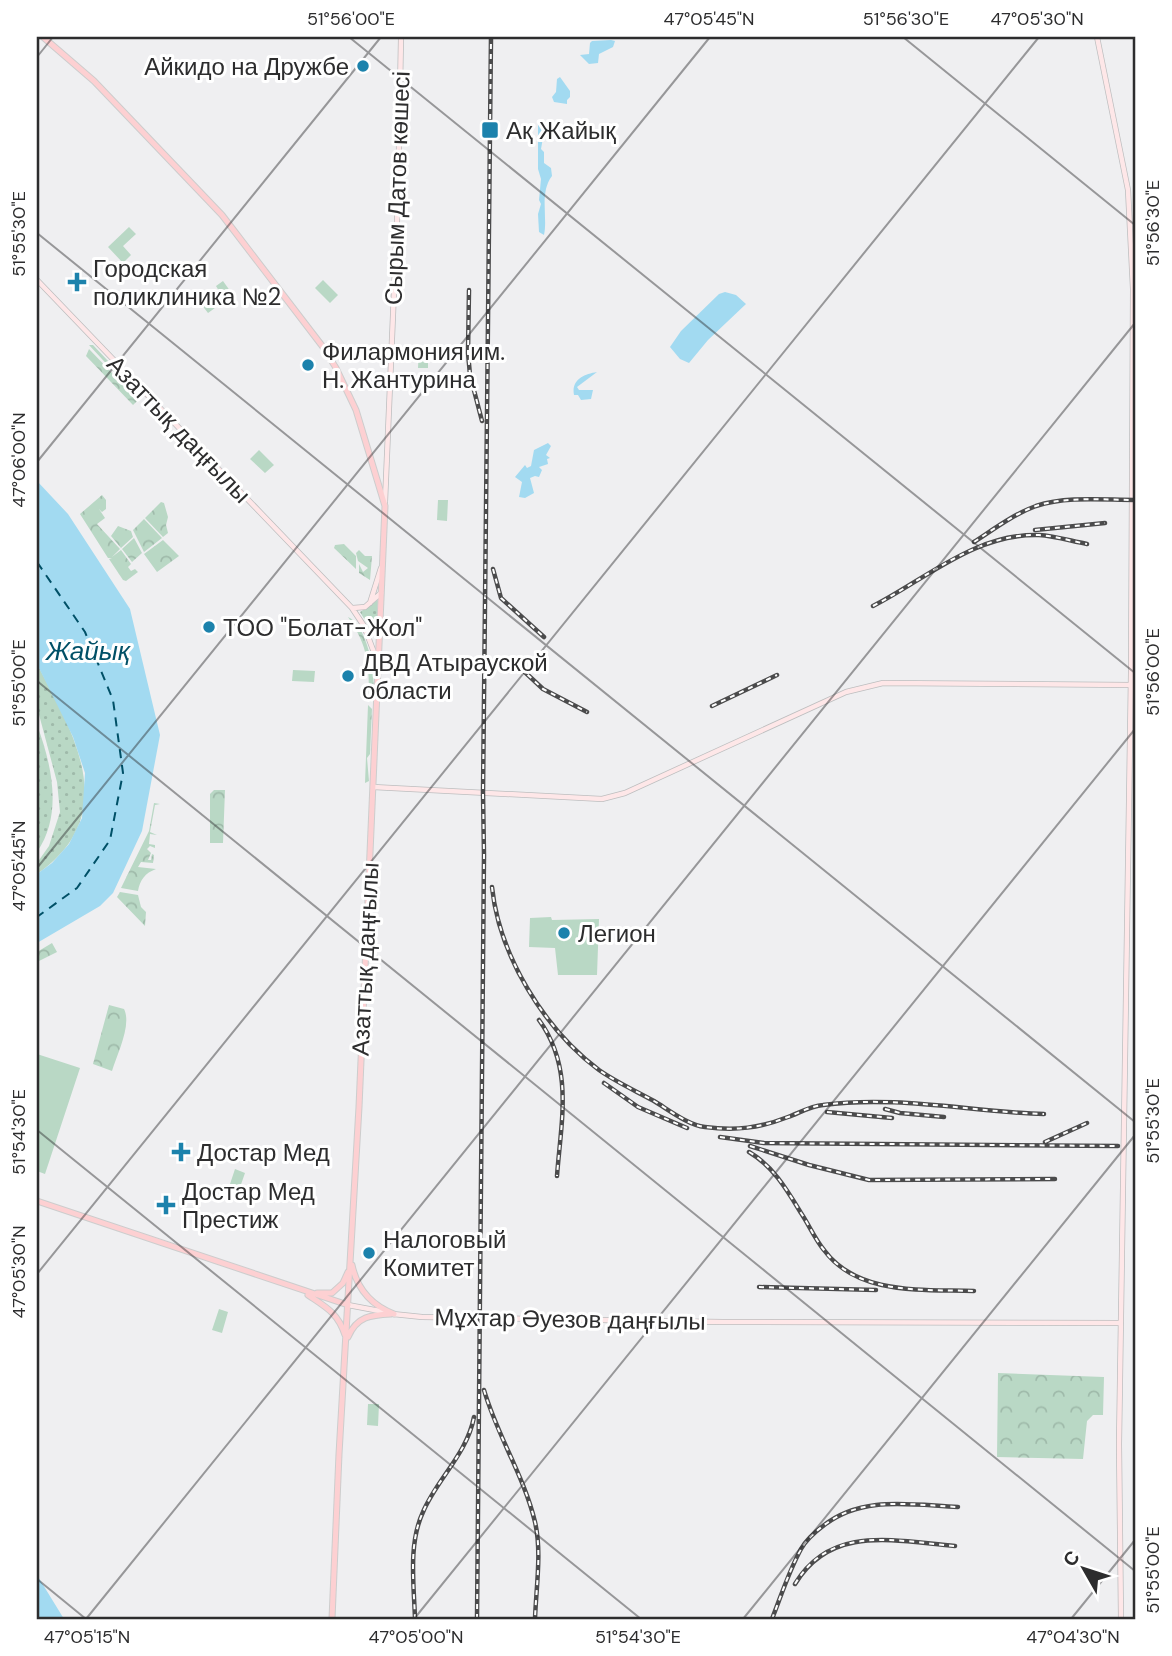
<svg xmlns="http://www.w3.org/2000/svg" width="1172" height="1656" viewBox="0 0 1172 1656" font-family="'DM Sans',sans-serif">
<defs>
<pattern id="green-dots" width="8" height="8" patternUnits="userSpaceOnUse" patternTransform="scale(1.75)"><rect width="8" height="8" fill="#b9d8c5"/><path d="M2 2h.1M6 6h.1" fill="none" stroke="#9fbaaa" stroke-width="1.8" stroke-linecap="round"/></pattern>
<pattern id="forest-crowns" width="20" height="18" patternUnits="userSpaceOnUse" patternTransform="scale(1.75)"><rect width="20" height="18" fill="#b9d8c5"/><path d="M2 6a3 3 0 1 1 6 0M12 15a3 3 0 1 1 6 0" fill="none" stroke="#9fbaaa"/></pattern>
</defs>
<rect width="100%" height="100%" fill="#efeff1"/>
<!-- green -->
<path fill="url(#green-dots)" d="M378,600L376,638L360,612Z
M37,664C75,735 122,815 37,874V863L49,846L60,812L57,782L37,707Z
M37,725C52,765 63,815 37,852Z"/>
<!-- forest -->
<path fill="url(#forest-crowns)" d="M89,345H93L140,395L139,399Z
M89,349L138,400L133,405L86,356Z
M102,495L106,500V509L102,512L99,509L105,518L97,524L120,549L112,557L121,550L131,564L128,567L131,571L135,569L138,572L126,581L123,580L109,559L112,558H108L80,514Z
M161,502L164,503L168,517L166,525L168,533L163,537L145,518Z
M144,519L162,538L144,552L133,530Z
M118,526L131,531L133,537L121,548L111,536Z
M134,538L142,553L132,562L122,549Z
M163,540L179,556L157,572L144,554Z
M344,544L356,556V569L334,548L335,545Z
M359,550L365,556H372L370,580L359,573V564L363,572L368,568L358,561L356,553Z
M348,617C368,625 379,683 371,702H369C369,666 369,647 348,617Z
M368,705L372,709L370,754L367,758L369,781L365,783Z
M214,790H225L223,843H210V794Z
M154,803L160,804L155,805L150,832L157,835L150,834L149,844L155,845V848L150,846L147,849L151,853L148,860H151L152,854L154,855L153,863L141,862L138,867L156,869C145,873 140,880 138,891L121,888L149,831Z
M120,892L138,895L141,907L146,912L145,926L117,897Z
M52,943L57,952L37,962V952Z
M109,1005L124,1009C132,1025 117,1054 112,1071L93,1064Z
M998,1373L1104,1377L1103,1415H1093L1087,1421L1083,1459L997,1457Z"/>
<!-- pitch -->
<path fill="#b9d8c5" d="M129,227L136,234L123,246L131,255L123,263L108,247Z
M323,280L338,295L330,303L315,288Z
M223,281L233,295L208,313L201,304L219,291L216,286Z
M419,346H428V368H418Z
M259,450L274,465L265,473L250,459Z
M438,500H448L447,521L437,520Z
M293,670L315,671L314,682L292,681Z
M551,917L552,920L599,919L597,975H558L555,948L529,947L530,918Z
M37,1054L80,1068L45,1174L37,1171Z
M235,1169L245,1173L238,1193L228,1190Z
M219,1309L228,1312L222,1333L212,1330Z
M368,1404H379L378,1426L367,1425Z"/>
<!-- water -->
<path fill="#a2daf1" d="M611,40L615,41L613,47L599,54L598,63L589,64L580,55L589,54L590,43L592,41Z
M560,77L570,91V97L567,100V104L554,102L552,97L556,92L557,79Z
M541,120L544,132L541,149L544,152V163L551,168L552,176C539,193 548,217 544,235L539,232L538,214L541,204L539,200L541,179L538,169V125Z
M725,292L736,295L746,304L708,340L689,363L680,359L670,347L681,331L719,294Z
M597,372L577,387L579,390H593L591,399L581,400L578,395H574C571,380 584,374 597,372Z
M548,443L551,446L546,455L550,458L547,459L548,464L539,467L542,470L539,477L535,476L530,478L534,493L525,498L519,497L522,482L515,477L525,465L527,468L531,466L534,450Z
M37,481L68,514L130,609L160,735L142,831L113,893L100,906L37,943V874L52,863L69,844L82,818L85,773L73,737L37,664Z
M37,1575L64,1619H37Z"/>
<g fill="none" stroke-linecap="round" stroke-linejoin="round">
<!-- ferry -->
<path stroke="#005067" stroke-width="2" stroke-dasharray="9 7" stroke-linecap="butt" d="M37,562L85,632L113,700L123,773L110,840L77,888L37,917"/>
<defs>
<path id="secondary" d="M1097,37L1128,190L1133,289L1131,673L1119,1444L1121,1619
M37,280L352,608L364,626L378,663
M385,502L398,198L401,37
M370,603L381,568
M353,608L365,607L381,593
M373,787L602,799L625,793L846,692L883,683L1131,685
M348,1305L385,1312
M393,1314L422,1317L723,1322L1121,1323"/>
<path id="primary" d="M43,37L94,81L222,215L323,347L336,368L356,410L385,506L359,1107L339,1454L332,1619
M37,1201L348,1305
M352,1265C357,1289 371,1305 394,1314
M317,1293H332L343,1283L348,1272
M308,1295C326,1307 338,1313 345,1335
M348,1337C357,1316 371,1315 391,1314"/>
</defs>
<!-- secondary casing -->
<use href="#secondary" stroke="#bdbebf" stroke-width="6"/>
<!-- primary casing -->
<use href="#primary" stroke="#cdcdcd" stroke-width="7"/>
<!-- secondary -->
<use href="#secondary" stroke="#fee7e8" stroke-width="4.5"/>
<!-- primary -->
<use href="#primary" stroke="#fdd0d2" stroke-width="5"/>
<defs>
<path id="rail" d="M469,290L468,353L470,375L482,421
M1035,530L1105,523
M974,542C994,529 1014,514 1036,506C1067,496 1103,500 1135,500
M493,569L501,598L544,637
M873,606C926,579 976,533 1039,535C1055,536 1071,541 1087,544
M513,661L543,689L587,712
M712,706L777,675
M492,887C499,955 544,1029 599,1070C616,1082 636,1091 654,1101C669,1110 688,1125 705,1127C736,1131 760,1128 788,1117C799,1113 811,1106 823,1105C897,1095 971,1112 1044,1114
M539,1020C574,1068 561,1121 557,1176
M604,1083L638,1107L687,1128
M885,1109L900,1113L944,1117
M827,1112L892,1118
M720,1137L764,1143L1118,1146
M1045,1142L1087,1123
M750,1146L809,1165L869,1180L1055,1179
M749,1152C773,1166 787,1190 801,1213C809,1225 815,1239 824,1250C858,1296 923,1289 974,1291
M759,1287L876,1290
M484,1390C497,1435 524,1476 535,1522C542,1552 536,1588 535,1619
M795,1584C831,1524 895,1541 955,1546
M415,1619C414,1585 408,1544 423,1512C437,1479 467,1454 474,1417
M477,1619L484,855L483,793L491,37
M772,1619C781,1596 789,1571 801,1549C806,1540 815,1532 823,1526C862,1495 911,1505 958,1507"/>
</defs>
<!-- rail casing -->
<use href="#rail" stroke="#4b4b4c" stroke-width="4.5"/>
<!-- rail -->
<use href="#rail" stroke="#fff" stroke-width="2" stroke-dasharray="5" stroke-linecap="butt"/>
</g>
<!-- ticks -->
<path fill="none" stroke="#2d2d2e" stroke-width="2" stroke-opacity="0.45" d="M349,37L1135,673M903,37L1135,225M37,57L53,37M37,233L1135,1122M37,462L381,37M37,681L1135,1571M37,868L710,37M37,1130L641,1619M37,1274L1039,37M37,1579L86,1619M86,1619L1135,323M414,1619L1135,729M743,1619L1135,1135M1071,1619L1135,1540"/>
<!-- markers -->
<g fill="#1c82ac" stroke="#fff" stroke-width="2.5">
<circle cx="363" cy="66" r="7"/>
<rect x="481" y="121" width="18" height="18" rx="3.5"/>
<path d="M73.5 271.5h7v7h7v7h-7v7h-7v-7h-7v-7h7z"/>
<circle cx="308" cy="365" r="7"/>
<circle cx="209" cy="627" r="7"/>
<circle cx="348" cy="676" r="7"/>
<circle cx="564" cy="933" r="7"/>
<path d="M177.5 1141.5h7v7h7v7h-7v7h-7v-7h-7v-7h7z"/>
<path d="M162.5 1194.5h7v7h7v7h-7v7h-7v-7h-7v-7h7z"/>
<circle cx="369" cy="1253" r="7"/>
</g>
<g text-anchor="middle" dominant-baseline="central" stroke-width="6" stroke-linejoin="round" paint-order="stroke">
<!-- poi labels -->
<g font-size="24" fill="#2d2d2e" stroke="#fff" text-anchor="start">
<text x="349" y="66" text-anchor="end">Айкидо на Дружбе</text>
<text x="506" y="130">Ақ Жайық</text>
<text x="93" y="268">Городская<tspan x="93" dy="28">поликлиника №2</tspan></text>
<text x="322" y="351">Филармония им.<tspan x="322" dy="28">Н. Жантурина</tspan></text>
<text x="223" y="627">ТОО "Болат-Жол"</text>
<text x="362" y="662">ДВД Атырауской<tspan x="362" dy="28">области</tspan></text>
<text x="578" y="933">Легион</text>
<text x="197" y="1152">Достар Мед</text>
<text x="182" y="1191">Достар Мед<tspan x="182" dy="28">Престиж</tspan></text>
<text x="383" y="1239">Налоговый<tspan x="383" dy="28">Комитет</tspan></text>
</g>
<!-- street labels -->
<g font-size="24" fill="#2d2d2e" stroke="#fff">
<text transform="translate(397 188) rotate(-88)">Сырым Датов көшесі</text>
<text transform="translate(179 429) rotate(46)">Азаттық даңғылы</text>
<text transform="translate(365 959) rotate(-87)">Азаттық даңғылы</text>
<text transform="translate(570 1319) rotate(1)">Мұхтар Әуезов даңғылы</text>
</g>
<!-- water labels -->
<g font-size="26" font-style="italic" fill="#005067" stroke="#fff">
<text x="88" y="651">Жайық</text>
</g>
</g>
<!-- border -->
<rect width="1172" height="1656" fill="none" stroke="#ffffff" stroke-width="77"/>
<!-- north arrow -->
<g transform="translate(1084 1569) rotate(309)" stroke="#ffffff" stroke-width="5" paint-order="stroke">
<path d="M0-5L12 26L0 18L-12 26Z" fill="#2d2d2e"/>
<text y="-10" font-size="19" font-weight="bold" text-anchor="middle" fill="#2d2d2e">С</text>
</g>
<rect x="38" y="38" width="1096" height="1580" fill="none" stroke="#2d2d2e" stroke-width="2.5"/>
<g font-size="18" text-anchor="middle" fill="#2d2d2e">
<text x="351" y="25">51°56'00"E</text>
<text x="709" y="25">47°05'45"N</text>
<text x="906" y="25">51°56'30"E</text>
<text x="1037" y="25">47°05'30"N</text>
<text transform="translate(1153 223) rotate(-90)" y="6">51°56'30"E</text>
<text transform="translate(19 234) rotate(-90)" y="6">51°55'30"E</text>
<text transform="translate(19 460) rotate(-90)" y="6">47°06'00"N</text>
<text transform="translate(1153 672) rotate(-90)" y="6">51°56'00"E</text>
<text transform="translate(19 683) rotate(-90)" y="6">51°55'00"E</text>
<text transform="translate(19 866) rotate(-90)" y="6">47°05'45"N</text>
<text transform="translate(1153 1121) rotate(-90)" y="6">51°55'30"E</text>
<text transform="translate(19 1132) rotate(-90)" y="6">51°54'30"E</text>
<text transform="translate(19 1272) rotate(-90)" y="6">47°05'30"N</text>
<text transform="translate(1153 1570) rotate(-90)" y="6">51°55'00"E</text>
<text x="87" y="1643">47°05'15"N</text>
<text x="416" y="1643">47°05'00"N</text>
<text x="638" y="1643">51°54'30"E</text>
<text x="1073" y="1643">47°04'30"N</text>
</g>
</svg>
